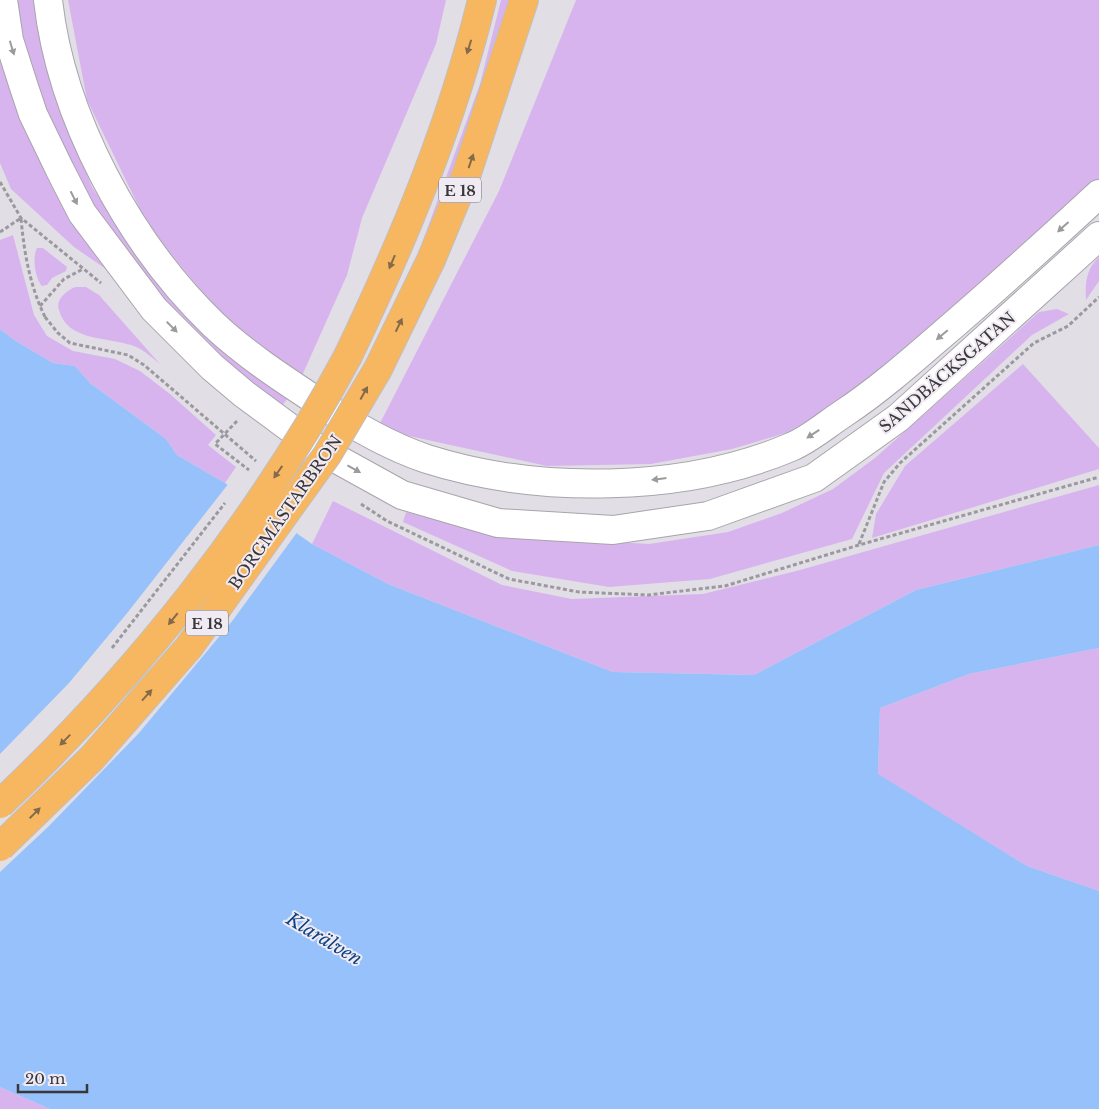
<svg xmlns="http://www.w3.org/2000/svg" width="1099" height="1109" viewBox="0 0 1099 1109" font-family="'Libre Baskerville',serif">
<rect width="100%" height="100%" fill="#e2dee6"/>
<!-- green -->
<path fill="#d8b4ef" d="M14,0H33L40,39L59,108L92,187L129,244L288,398L278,411L227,371L116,247L45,114L20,42Z
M68,0H446L436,44L362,218L347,275L301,378L228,323L149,228L87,100Z
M501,0H511L480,105L421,246L480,84Z
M576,0H1099V182L868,385L786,433L732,449L651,464L547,466L377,429L499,191Z
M0,53L113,274L74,247L11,189L0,163Z
M13,235L34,315L47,336L73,351L115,359L140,371L170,394L216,435L208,445L236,467L225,483L177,455L166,439L90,383L75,366L53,363L14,340L0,329V240Z
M37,248H43L67,267L66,271L52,278L47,285L42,286C35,278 32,258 37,248Z
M1099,257V281L1086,300C1085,283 1086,269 1099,257Z
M75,287H86L99,295L160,364C151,357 142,348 131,345C106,337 67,341 59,310C55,300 66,291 75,287Z
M1057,309L1069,314L1032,335L884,473L852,539L710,579L609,587L512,571L403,522L406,512L485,533L533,537L649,544L728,532L782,513L833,489L875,458L1039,312Z
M1023,364L1099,448V469L872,538L876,514L905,466Z
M1099,485V545L916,590L754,675L613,672L388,584L312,544L333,501L502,585L572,599L703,594L800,570Z
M1099,648V891L1027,866L878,775L880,708L969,674Z
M0,1087L50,1109H0Z"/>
<!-- water -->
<path fill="#97c1fa" d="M0,329L14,340L53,363L75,366L90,383L166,439L177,455L225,483L312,544L388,584L613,672L754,675L916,590L1099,545V648L969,674L880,708L878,774L1027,866L1099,891V1109H50L0,1087Z"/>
<!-- pier -->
<path fill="#e2dee6" d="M229,483L298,531L233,620L139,733L49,826L0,872V754L69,683L128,612Z"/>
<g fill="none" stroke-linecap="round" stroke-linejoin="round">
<defs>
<path id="tertiary" d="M3,0L9,40L23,84L33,114L60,170L82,213L154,309L212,367L244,394L317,448L402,495L498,523L613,530L708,516L814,478L898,418L1099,236
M48,0C61,117 129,243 214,325C245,354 280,377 315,400C349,423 388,446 427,459C538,494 683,493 791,447C810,439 827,424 844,413C877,391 907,365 937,339C992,292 1046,243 1099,194"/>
<path id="motorway" d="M348,356C403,241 452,124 482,0
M378,369L431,260L467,173L524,0"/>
</defs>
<!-- tertiary casing -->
<use href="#tertiary" stroke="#a8a4ab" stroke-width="30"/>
<!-- motorway casing -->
<use href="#motorway" stroke="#c0bfc0" stroke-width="30"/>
<!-- path -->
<path stroke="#9c999e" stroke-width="3" stroke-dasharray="4 2.5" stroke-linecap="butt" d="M0,182L21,218L101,283
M0,232L21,218C24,253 30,286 45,317
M40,306L64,279L83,269
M237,421L215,444L249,470
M361,504L387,521L509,579L579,592L648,595L725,586L859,545L1099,477
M859,544L884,482L900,463L1034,343L1068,326L1099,297
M112,648L225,503"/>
<!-- tertiary -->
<use href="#tertiary" stroke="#fff" stroke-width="28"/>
<!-- motorway -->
<use href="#motorway" stroke="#f7b761" stroke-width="28"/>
<defs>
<path id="motorway-bridge" d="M0,804C136,676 260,521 348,356
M0,847L92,758L189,647L327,455L378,369"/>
</defs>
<!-- motorway-bridge casing -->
<use href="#motorway-bridge" stroke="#c0bfc0" stroke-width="30" stroke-linecap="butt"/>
<!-- path-bridge -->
<path stroke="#9c999e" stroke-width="3" stroke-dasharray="4 2.5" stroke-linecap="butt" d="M45,317L58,333L70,343L128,355L144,365L256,461"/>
<!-- motorway-bridge -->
<use href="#motorway-bridge" stroke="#f7b761" stroke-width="28"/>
</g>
<!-- one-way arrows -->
<defs><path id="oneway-solid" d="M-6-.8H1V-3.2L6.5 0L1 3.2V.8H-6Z" transform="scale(1.25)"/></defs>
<g fill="#856a4a">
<use href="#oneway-solid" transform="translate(469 47) rotate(107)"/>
<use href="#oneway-solid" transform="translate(471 161) rotate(-71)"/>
<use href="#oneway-solid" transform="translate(392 262) rotate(113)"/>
<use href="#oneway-solid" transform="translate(399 325) rotate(-64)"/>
<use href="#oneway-solid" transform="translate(364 393) rotate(-61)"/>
<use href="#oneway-solid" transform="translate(278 472) rotate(125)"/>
<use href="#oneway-solid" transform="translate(173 619) rotate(129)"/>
<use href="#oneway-solid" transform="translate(147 695) rotate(-48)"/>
<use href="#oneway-solid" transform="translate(65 740) rotate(134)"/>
<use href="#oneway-solid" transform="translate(35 813) rotate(-45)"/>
</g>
<g fill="#9c9b9c">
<use href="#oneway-solid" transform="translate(12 48) rotate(73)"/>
<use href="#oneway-solid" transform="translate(74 198) rotate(63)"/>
<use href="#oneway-solid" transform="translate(1063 227) rotate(138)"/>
<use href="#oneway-solid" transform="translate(172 327) rotate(45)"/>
<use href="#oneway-solid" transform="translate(942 335) rotate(140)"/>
<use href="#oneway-solid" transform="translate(813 434) rotate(147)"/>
<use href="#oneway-solid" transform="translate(354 469) rotate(29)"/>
<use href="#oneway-solid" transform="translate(659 479) rotate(173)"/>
</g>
<g text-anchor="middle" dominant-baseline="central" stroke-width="4" stroke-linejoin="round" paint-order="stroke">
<!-- shield labels -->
<g fill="#f0ebf3" stroke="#706d72" stroke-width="1">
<rect x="439" y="177.5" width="42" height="25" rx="4"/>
<rect x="186" y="610.5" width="42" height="25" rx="4"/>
</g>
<g font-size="15" font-weight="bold" fill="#39373a">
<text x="460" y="190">E 18</text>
<text x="207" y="623">E 18</text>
</g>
<!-- street labels -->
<g font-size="16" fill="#39373a" stroke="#f0ebf3">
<text transform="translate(947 372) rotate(-41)">SANDBÄCKSGATAN</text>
<text transform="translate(285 512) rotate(-55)">BORGMÄSTARBRON</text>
</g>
<!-- water labels -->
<g font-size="18" font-style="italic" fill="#0a4283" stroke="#f0ebf3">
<text transform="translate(324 939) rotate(31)">Klarälven</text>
</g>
</g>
<!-- scale -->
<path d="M18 1084v8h69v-8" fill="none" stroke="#39373a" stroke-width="2.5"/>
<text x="25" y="1084" font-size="15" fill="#39373a" stroke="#f0ebf3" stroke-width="4" paint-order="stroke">20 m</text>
</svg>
